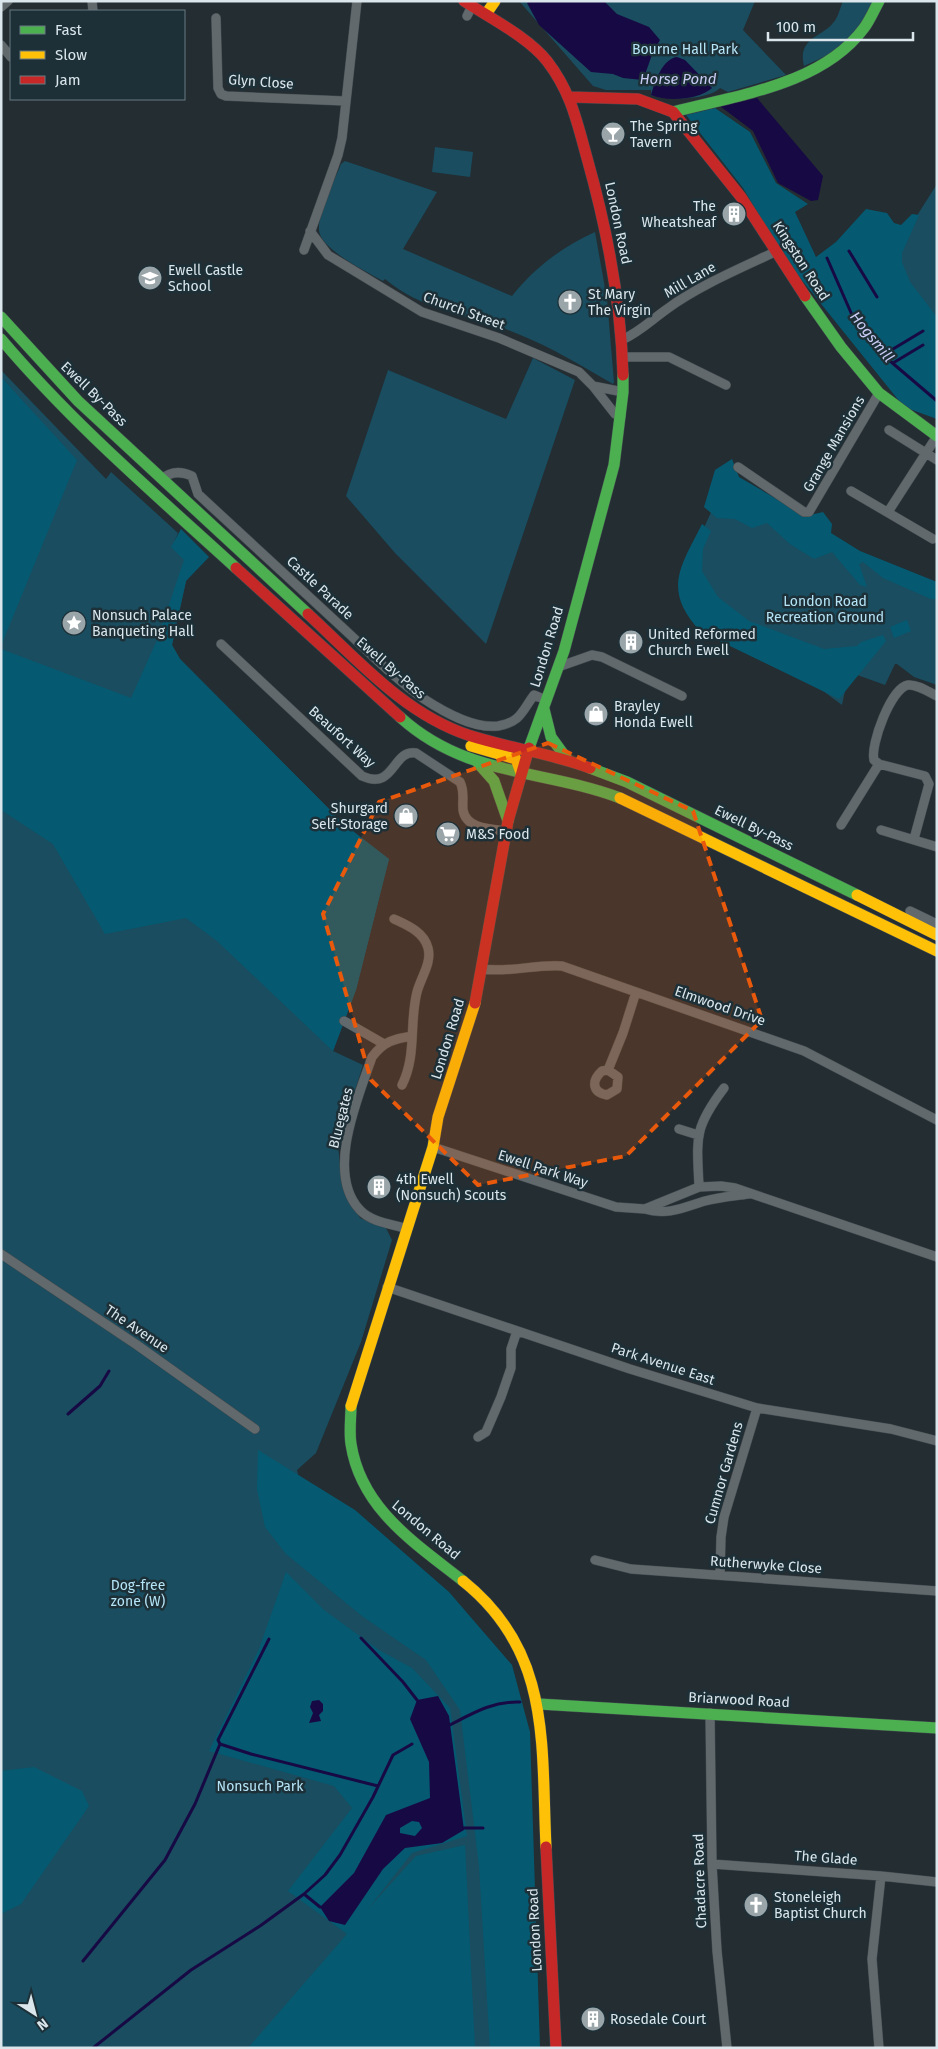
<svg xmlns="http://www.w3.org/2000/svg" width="938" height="2049" viewBox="0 0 938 2049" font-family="'Fira Sans',sans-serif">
<rect width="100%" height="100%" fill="#232d32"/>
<!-- green -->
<path fill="#194d5f" d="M519,1H755L743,30L786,75L728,92L720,88C709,100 665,101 651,95V90H606L593,86Z
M843,1H874L856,33L828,55L804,66C797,38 822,37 833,23C838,18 840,8 843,1Z
M435,147L473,152L470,177L432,172Z
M345,161L437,192L403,249L512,296C534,268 562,247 595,232L607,299L614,382L613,384C582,366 551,347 518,334C473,315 424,312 385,279L383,281C367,272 320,249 319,230C318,212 334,182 341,164Z
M937,184V319L906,279L897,255L911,225Z
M533,358L575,380L486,644L395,553L346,496L388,370L506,419Z
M1,370L106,479L111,472L178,533L172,547L184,559L186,581L172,645L180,659L345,825L389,859L356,990L333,1051L363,1065L338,1145L342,1185L360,1218L386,1228L392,1240L361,1342L316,1453L297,1470L301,1486L449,1592L533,2048H1Z
M726,480L859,552L937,590V685L914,677L897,664H895L885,685L849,672L842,705L719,614L683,573Z"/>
<!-- forest -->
<path fill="#055a72" d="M715,108L750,132L776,183L808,204L795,212L816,257L836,242L866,209L887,213L894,223L901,225L912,214L919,215L902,253V262L910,282L937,317V419L904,407L789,264L743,188L686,115Z
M1,377L77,460L1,646Z
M732,459L739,477L806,516L823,512L832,524L831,533L860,551L937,582V599H931L883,578L863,562L859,564L867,587L860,585L832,552L814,559L790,544L767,523L752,528L735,519L717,518L704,507L715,470Z
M702,524L711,531L703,549L702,571L718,597L749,621L824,649L857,646L861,642L883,635L886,641L839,699L701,632C662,590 680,568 702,524Z
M181,529L209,557L186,581L172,645L180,659L345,825L389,859L356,990L333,1051L217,941L186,918L105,934L53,844L1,810V649L131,698L157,640L184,560L171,547Z
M907,620L911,631L894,638L890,627Z
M258,1450L355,1510L449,1592L512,1665L530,1732L540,2048H490L479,1866L460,1710L426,1660L362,1616L286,1554L265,1527L257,1489Z
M286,1572L324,1610L379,1650L412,1668L450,1708L467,1836L412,1853L367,1910L416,1856L465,1845L475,2048H248L347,1934L288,1891L352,1808L334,1786L209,1751L259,1649Z
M34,1767L82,1791L89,1806L21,1904L1,1914V1771Z"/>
<!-- water -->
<path fill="#170944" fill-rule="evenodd" d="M529,1H604L617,14L649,27L660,40L653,52L643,80L623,78L613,74L591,72L539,25L527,3Z
M677,57L685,60L712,88C699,100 667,102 651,95C655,82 662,59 677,57Z
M757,98L823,176L818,200L811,201L778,183L753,131L720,106Z
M438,1696L449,1716L464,1830L442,1843L405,1848L383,1869L345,1925L329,1921L320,1907L354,1873L386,1815L430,1798L429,1762L410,1719L417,1700ZM412,1821L419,1822L422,1828L415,1836L400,1833V1828Z
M319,1700L323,1704V1711L319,1715L321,1721L309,1723L313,1713L310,1707L312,1701Z"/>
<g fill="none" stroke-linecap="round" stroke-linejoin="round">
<!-- stream -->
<path stroke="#170944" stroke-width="3" d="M849,251L877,297
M827,258L852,315L883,355L937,401
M883,355L923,331
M893,363L923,345
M68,1414L100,1386L109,1371
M361,1638L403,1682L417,1700
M269,1639L218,1740L220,1744L251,1754L378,1786
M450,1725C473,1713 493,1701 520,1702
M464,1828H483
M304,1894L325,1875L340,1855L373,1797L393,1755L412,1744
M83,1961L165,1860L195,1804L220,1744
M93,2048L191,1970L260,1926L304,1894L320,1907"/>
<defs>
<path id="street" d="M92,1L93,11
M1,7L8,1
M467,16L472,6
M216,18L218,88L221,94L226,96L345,101
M1,45L11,57
M310,231L328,255L422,312L499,338L579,372L593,386L623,392
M304,250L338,155L342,138L357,1
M622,340C641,331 650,321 667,309C698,286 741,268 777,251
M622,357H669L726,385
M593,386L615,414L621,416
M889,430L937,460
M738,467L804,512H809L879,393
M162,479C171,471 181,471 192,476L198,494L212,507C256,548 300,588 344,629C370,653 395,679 424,699C444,712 473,729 498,726C521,722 522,711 534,695L546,700
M851,491L933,539
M888,512L937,436
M221,644L362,776C395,791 392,749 416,753L460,782C465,792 462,799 463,810C466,829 491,829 506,831
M558,667L592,655L602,657L682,696
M879,764L925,776L929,784L914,839
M841,825L879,764L874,760C870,745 891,688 908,685C917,684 929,692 937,696
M881,830L937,847
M910,911L937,924
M394,919C407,925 424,932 428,948C432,963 421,977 417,992C409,1023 417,1055 402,1085
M481,969C509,973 535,964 562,966L804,1051L937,1120
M344,1021L384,1044
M608,1070L602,1071C592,1080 591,1092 607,1095L617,1089L618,1077L608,1070L623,1033L636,992
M679,1129L698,1135
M433,1147L616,1207L645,1209L699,1187L721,1186L735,1188L937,1257
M699,1187C697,1138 693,1129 724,1088
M645,1209C667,1216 685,1207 705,1201C719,1197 734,1196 748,1194
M405,1228C391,1224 371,1222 360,1210C325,1173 358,1098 372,1057C384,1041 394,1039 412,1036
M1,1254L137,1345L255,1429
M387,1287L630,1369L757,1408L891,1429L937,1441
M478,1437L486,1432L501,1397L511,1368V1349L517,1331
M595,1560L631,1569L937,1591
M720,1575L721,1537L724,1517L757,1408
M710,1713L712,1864L717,1951L727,2048
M712,1864L881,1876L937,1882
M879,2048L872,1959L881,1876"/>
<path id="fast" d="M673,112C737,95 822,85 864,28C870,20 874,10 879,1
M805,296L841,347L879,393L937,436
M1,317L78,401L308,614
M1,339C72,423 155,494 236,568
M544,709L551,737L567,759
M400,717C466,777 543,769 620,798
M529,748L564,651L614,465L623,392V375
M478,763L494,781L508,821
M590,768L627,782L857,895
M351,1406C351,1418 349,1432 351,1444C361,1509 415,1543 463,1581
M539,1704L937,1728"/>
<path id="slow" d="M486,14L495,1
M471,746L516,759L521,773
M620,798L937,951
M857,895L937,935
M351,1406L433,1147L438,1117L475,1003
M463,1581C552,1652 541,1744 546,1847"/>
<path id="jam" d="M464,1C490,18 528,37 547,61C571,92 577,122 587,158C607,229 621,302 623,375
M570,97L638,99L673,112L741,197L805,296
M236,568L400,717
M308,614C357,659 403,713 468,735C508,748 550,753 590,768
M475,1003L508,821L529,748
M546,1847L556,2048"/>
</defs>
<!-- street casing -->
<use href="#street" stroke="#424b4f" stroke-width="10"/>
<!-- fast casing -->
<use href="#fast" stroke="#424b4f" stroke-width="12"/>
<!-- slow casing -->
<use href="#slow" stroke="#424b4f" stroke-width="12"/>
<!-- jam casing -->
<use href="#jam" stroke="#424b4f" stroke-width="12"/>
<!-- street -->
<use href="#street" stroke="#62696d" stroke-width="9"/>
<!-- fast -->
<use href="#fast" stroke="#4caf50" stroke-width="11"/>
<!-- slow -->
<use href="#slow" stroke="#ffc107" stroke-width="11"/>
<!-- jam -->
<use href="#jam" stroke="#c62828" stroke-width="11"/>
</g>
<!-- marked area -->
<path fill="#e8590c" fill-opacity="0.2" stroke="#e8590c" stroke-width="4" stroke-dasharray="10 6" stroke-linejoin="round" d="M548,743L693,811L762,1020L626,1156L478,1185L371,1080L323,914L379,802Z"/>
<!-- icons -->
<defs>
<symbol id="bar-disc" viewBox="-11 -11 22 22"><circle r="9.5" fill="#9aa5aa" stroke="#1d3038"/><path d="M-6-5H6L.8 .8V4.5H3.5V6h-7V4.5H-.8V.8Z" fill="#fff"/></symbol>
<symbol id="building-disc" viewBox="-11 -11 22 22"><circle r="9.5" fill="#9aa5aa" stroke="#1d3038"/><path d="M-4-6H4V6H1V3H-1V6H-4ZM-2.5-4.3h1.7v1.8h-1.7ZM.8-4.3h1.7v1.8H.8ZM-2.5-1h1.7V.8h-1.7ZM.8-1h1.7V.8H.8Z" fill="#fff"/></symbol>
<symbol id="school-disc" viewBox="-11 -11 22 22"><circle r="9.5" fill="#9aa5aa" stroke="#1d3038"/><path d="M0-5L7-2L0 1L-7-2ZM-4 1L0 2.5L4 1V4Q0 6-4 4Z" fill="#fff"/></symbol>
<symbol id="church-disc" viewBox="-11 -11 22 22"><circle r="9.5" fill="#9aa5aa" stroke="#1d3038"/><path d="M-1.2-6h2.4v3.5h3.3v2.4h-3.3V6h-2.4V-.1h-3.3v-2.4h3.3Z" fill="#fff"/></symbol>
<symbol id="sight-disc" viewBox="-11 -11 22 22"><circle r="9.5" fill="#9aa5aa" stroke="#1d3038"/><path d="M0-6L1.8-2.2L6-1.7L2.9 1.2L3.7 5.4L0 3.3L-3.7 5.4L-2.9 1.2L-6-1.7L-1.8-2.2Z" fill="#fff"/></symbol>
<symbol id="shop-disc" viewBox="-11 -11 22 22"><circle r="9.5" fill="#9aa5aa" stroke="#1d3038"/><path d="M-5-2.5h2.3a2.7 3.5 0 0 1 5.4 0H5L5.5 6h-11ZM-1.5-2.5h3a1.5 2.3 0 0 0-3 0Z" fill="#fff"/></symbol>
<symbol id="supermarket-disc" viewBox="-11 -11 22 22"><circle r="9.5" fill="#9aa5aa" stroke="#1d3038"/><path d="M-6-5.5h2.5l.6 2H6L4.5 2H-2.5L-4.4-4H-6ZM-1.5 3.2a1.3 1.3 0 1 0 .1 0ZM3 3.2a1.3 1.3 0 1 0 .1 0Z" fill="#fff"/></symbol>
</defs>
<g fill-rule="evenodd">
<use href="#bar-disc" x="599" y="120" width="28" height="28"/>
<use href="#building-disc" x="720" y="200" width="28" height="28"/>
<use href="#school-disc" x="136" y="264" width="28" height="28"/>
<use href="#church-disc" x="556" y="288" width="28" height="28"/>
<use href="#sight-disc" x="60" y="609" width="28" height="28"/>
<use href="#building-disc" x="617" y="628" width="28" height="28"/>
<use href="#shop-disc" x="582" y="700" width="28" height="28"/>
<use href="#shop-disc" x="392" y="802" width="28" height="28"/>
<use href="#supermarket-disc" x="434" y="820" width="28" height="28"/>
<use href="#building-disc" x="365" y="1173" width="28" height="28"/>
<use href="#church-disc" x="742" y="1891" width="28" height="28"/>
<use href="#building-disc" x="579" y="2005" width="28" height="28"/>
</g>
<g text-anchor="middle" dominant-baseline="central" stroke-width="5" stroke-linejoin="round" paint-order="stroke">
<!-- park labels -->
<g font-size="14" fill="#b5e4f7" stroke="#1d3038">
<text x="685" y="49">Bourne Hall Park</text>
<text x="825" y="601">London Road<tspan x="825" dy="16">Recreation Ground</tspan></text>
<text x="138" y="1585">Dog-free<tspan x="138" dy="16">zone (W)</tspan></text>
<text x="260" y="1786">Nonsuch Park</text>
</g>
<!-- street labels -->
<g font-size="14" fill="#dae6eb" stroke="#1d3038">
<text transform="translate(261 82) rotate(4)">Glyn Close</text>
<text transform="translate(618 223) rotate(78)">London Road</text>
<text transform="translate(801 261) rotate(57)">Kingston Road</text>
<text transform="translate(690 280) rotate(-30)">Mill Lane</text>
<text transform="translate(464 311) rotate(20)">Church Street</text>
<text transform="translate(94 394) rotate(44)">Ewell By-Pass</text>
<text transform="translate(834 444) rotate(-60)">Grange Mansions</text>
<text transform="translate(320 588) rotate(43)">Castle Parade</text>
<text transform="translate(547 647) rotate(-73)">London Road</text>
<text transform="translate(391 668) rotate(41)">Ewell By-Pass</text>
<text transform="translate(342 737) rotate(42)">Beaufort Way</text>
<text transform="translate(754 828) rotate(26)">Ewell By-Pass</text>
<text transform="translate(720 1006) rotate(19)">Elmwood Drive</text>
<text transform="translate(448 1039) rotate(-73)">London Road</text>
<text transform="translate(341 1118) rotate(-76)">Bluegates</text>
<text transform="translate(543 1169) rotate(18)">Ewell Park Way</text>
<text transform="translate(137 1329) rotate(34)">The Avenue</text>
<text transform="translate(663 1364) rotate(18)">Park Avenue East</text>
<text transform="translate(724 1473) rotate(-74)">Cumnor Gardens</text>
<text transform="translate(426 1530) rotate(40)">London Road</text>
<text transform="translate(766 1565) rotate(4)">Rutherwyke Close</text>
<text transform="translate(739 1700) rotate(3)">Briarwood Road</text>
<text transform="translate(826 1858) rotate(4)">The Glade</text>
<text transform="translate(700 1881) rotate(-92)">Chadacre Road</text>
<text transform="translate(535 1930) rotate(-93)">London Road</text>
</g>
<!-- poi labels -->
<g font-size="14" fill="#dae6eb" stroke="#1d3038" text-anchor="start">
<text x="630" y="126">The Spring<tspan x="630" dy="16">Tavern</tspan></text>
<text x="716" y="206" text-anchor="end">The<tspan x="716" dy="16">Wheatsheaf</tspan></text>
<text x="168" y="270">Ewell Castle<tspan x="168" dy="16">School</tspan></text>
<text x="588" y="294">St Mary<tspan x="588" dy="16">The Virgin</tspan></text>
<text x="92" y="615">Nonsuch Palace<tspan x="92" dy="16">Banqueting Hall</tspan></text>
<text x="648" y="634">United Reformed<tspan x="648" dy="16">Church Ewell</tspan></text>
<text x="614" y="706">Brayley<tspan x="614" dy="16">Honda Ewell</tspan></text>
<text x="388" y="808" text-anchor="end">Shurgard<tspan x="388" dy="16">Self-Storage</tspan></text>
<text x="466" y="834">M&amp;S Food</text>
<text x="396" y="1179">4th Ewell<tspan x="396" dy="16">(Nonsuch) Scouts</tspan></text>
<text x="774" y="1897">Stoneleigh<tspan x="774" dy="16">Baptist Church</tspan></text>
<text x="610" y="2019">Rosedale Court</text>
</g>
<!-- water labels -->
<g font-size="15" font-style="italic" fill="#caccf4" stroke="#1d3038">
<text x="678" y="79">Horse Pond</text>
<text transform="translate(872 337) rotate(51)">Hogsmill</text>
</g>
</g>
<!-- border -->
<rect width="938" height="2049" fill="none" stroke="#dae6eb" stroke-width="5"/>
<!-- legend -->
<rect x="10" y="10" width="175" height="90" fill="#1d3038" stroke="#697980"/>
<rect x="20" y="26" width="25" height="8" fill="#4caf50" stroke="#697980"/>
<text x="55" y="35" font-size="15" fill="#dae6eb">Fast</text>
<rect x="20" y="51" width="25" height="8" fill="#ffc107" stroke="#697980"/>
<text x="55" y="60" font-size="15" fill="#dae6eb">Slow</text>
<rect x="20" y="76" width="25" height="8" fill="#c62828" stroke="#697980"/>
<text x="55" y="85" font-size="15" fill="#dae6eb">Jam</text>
<!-- north arrow -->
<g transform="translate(35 2014) rotate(144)" stroke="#1d3038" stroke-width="4" paint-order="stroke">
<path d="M0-4L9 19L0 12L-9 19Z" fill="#dae6eb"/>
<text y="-8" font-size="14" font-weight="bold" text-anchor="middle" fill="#dae6eb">N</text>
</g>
<!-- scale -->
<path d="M768 32v8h145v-8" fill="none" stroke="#dae6eb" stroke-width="2.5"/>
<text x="776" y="32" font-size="15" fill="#dae6eb" stroke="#1d3038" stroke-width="4" paint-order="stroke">100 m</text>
</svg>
